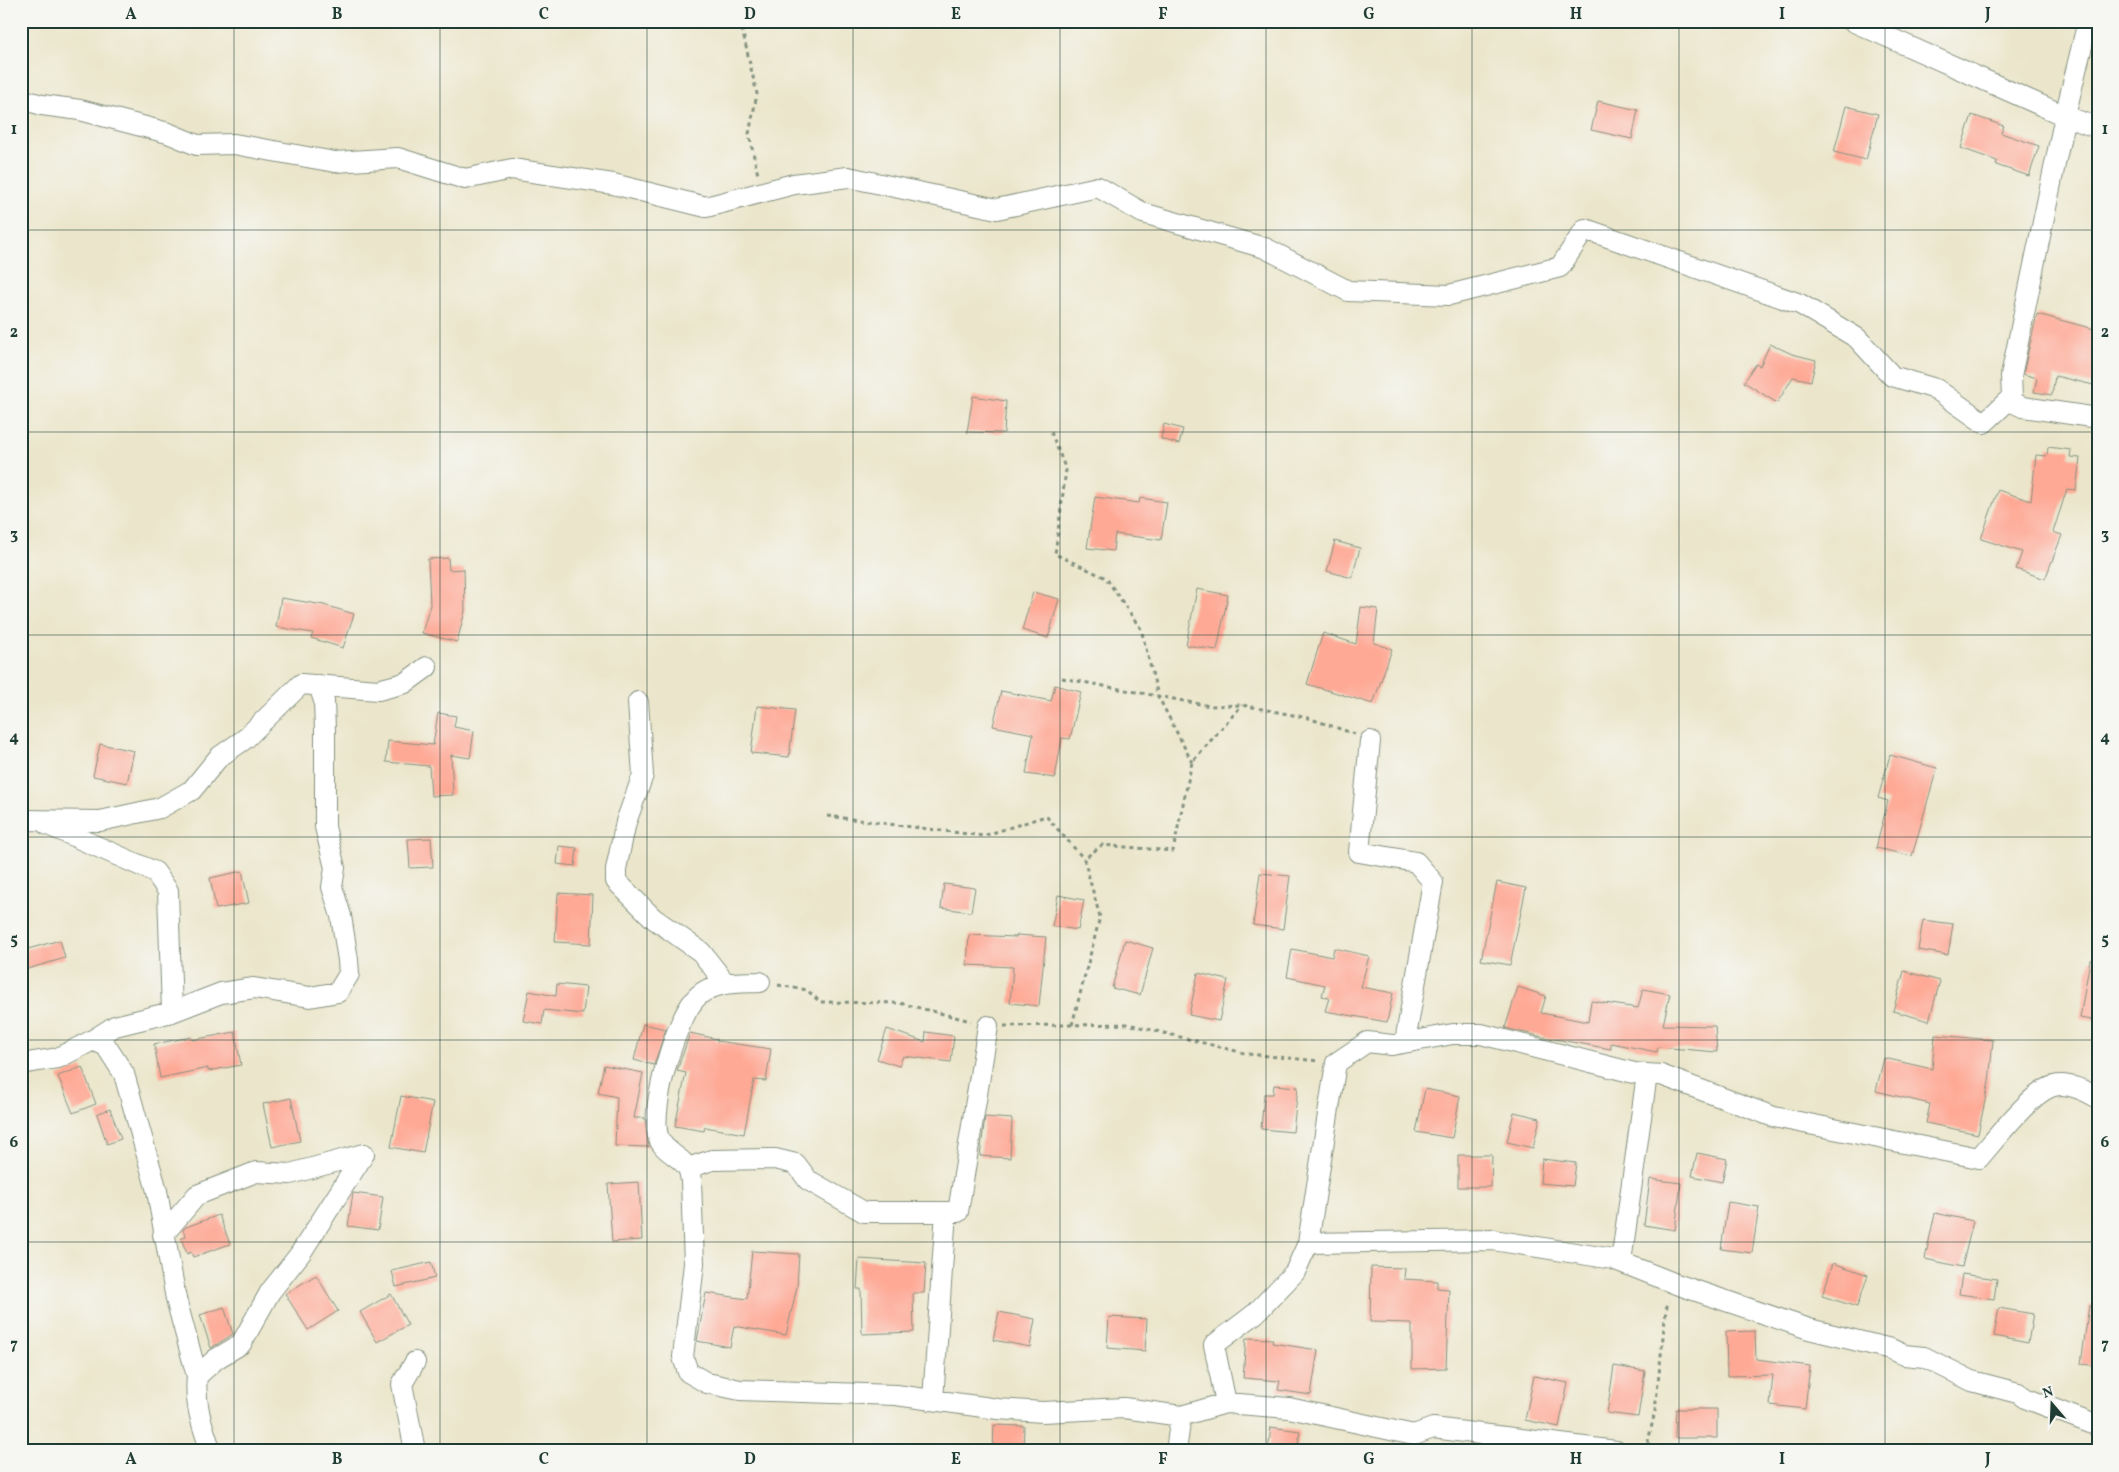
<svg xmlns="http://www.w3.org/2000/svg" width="2119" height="1472" viewBox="0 0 2119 1472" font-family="Vollkorn,serif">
<rect width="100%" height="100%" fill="#f6f6f2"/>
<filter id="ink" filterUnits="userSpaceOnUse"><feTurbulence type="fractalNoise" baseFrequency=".02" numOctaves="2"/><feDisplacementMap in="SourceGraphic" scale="10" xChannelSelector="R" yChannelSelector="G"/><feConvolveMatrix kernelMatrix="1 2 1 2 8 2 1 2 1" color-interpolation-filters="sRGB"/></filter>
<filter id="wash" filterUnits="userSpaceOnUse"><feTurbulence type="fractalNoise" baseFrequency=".0096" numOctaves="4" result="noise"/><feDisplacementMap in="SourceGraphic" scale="20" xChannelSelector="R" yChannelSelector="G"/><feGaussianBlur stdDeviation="1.12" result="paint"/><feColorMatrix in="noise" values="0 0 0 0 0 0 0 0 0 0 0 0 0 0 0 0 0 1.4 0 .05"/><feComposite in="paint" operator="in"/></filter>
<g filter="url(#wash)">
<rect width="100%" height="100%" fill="#ebe6cb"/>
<g id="blocks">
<!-- building -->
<path fill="#fea995" d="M1598,101L1638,110L1632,139L1591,130Z
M1846,106L1878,114L1866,160L1834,152Z
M1972,115L2004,126L2001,133L2039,146L2029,176L1996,165L1997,161L1961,148Z
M2037,314L2098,330V386L2055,376L2052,395L2034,392L2037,378L2023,374Z
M1770,344L1792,354L1816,360L1811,381L1793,377L1777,403L1744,382L1756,364L1760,366Z
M973,396L1006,401L1004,433L967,432Z
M1164,424L1183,429L1179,444L1161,439Z
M2048,447L2071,450L2070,457L2080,458L2076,490L2067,489L2053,532L2062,535L2045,579L2016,569L2022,552L1981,539L1998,490L2031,501L2036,455L2047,456Z
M1095,497L1139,503L1140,498L1167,502L1161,540L1115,534L1113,551L1087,548Z
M1335,541L1360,548L1352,578L1327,571Z
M448,558L449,570L464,569L465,611L457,642L422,633L430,605L428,559Z
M1197,589L1228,595L1217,650L1186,645Z
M1033,592L1059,599L1048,638L1022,630Z
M281,598L324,605L354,614L343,648L311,638L313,633L276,627Z
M1361,607L1378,609L1374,643L1392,649L1373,704L1307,684L1323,633L1356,644Z
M1055,685L1081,692L1070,739L1062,738L1055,778L1026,774L1033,734L993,726L1001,691L1051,701Z
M757,706L795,710L789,757L751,753Z
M438,713L456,716L454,727L474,731L470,758L451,755L453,795L431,796L429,766L386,762L388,741L433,745Z
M100,744L134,751L127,783L93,776Z
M1890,755L1937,768L1912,856L1876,848L1888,801L1878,798Z
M431,838L433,867L410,868L408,839Z
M559,846L577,848L575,866L557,864Z
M242,871L249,903L216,909L210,878Z
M1260,873L1290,876L1283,929L1253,925Z
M1497,882L1526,888L1510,965L1481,960Z
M944,884L975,888L971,912L941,908Z
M558,893L593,895L591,944L555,942Z
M1058,895L1084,900L1078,930L1052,926Z
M1923,920L1953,924L1948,955L1918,950Z
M969,935L1016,937L1017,935L1046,937L1039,1006L1010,1003L1013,967L967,965Z
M60,940L65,958L24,970L21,951Z
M1125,940L1153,948L1140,995L1112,988Z
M1334,948L1369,956L1361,987L1393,993L1387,1022L1325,1011L1329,998L1322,996L1325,985L1287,977L1292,949L1332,957Z
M2090,960H2098V1021L2080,1018Z
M1904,971L1940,981L1929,1021L1893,1011Z
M1198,973L1228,980L1219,1021L1189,1015Z
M557,984L586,987L583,1014L544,1010L542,1024L523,1021L529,991L556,996Z
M1518,987L1546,996L1541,1013L1588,1022L1591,1001L1638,1008L1643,989L1670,994L1663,1025L1715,1026L1717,1052L1658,1047L1657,1052L1611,1043V1049L1543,1037L1505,1028Z
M643,1024L666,1029L654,1065L634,1060Z
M887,1029L925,1042L926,1032L954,1036L951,1062L903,1056L899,1066L877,1059Z
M235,1032L241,1065L208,1071V1068L160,1078L154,1044L191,1037L192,1040Z
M690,1033L717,1039V1041L771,1049L766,1081L754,1080L744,1134L705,1127L704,1131L675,1126L686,1073L677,1071Z
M1935,1035L1993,1040L1989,1082L1978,1134L1926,1123L1930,1104L1876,1091L1884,1058L1932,1069Z
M604,1065L643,1073L634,1118H645L649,1147L615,1146L617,1097L598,1093Z
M82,1067L96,1104L73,1113L58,1076Z
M1274,1085L1298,1087L1293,1132L1261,1129L1264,1094H1273Z
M1425,1089L1460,1096L1452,1138L1416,1132Z
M401,1096L433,1102L423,1153L391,1147Z
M291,1098L300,1141L272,1147L263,1104Z
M110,1109L121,1139L107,1144L97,1114Z
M1514,1112L1540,1118L1533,1148L1507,1142Z
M985,1117L1012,1119L1010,1158L980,1156Z
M1697,1153L1727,1159L1722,1182L1692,1176Z
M1458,1155H1492L1491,1187H1458Z
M1542,1159L1576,1163L1573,1186L1540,1183Z
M1650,1179L1681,1183L1675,1230L1644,1225Z
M639,1182L642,1240L612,1242L608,1184Z
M353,1193L383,1197L378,1230L348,1226Z
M1728,1202L1759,1207L1752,1253L1721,1249Z
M1935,1213L1973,1221L1962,1267L1925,1259Z
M219,1215L230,1244L193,1257L191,1252L187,1254L181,1238L186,1236L183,1230L186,1227Z
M752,1251L799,1254L797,1287L786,1335L734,1326L730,1347L697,1341L706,1293L747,1299Z
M859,1259L926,1263L924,1293H913L914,1332L862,1334L861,1289H857Z
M431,1262L435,1278L396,1287L392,1271Z
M1833,1263L1868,1275L1857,1307L1822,1296Z
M1371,1267L1405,1268L1404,1279L1437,1281V1288L1449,1289L1446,1368L1412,1369V1323L1370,1322Z
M1962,1274L1997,1279L1994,1299L1959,1294Z
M316,1275L338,1311L308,1330L285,1294Z
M391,1294L408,1325L377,1342L360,1312Z
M2089,1305H2098V1366L2081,1364Z
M224,1307L233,1334L211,1348L200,1315Z
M1999,1308L2033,1314L2028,1343L1994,1336Z
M999,1312L1035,1319L1030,1347L993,1340Z
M1109,1317L1147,1319L1145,1351L1107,1348Z
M1755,1331L1756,1359L1810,1366L1805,1409L1770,1405L1773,1375L1727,1376L1726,1332Z
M1246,1338L1273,1339L1272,1343L1318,1350L1311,1395L1278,1390L1280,1381L1243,1378Z
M1614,1366L1645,1371L1638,1417L1607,1413Z
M1534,1376L1568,1383L1559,1427L1525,1420Z
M1676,1409H1717V1438H1675Z
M994,1425L1024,1426L1023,1451H993Z
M1271,1427L1300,1431L1297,1451H1268Z"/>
</g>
</g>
<g filter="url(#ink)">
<use href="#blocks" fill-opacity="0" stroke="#859280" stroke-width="1"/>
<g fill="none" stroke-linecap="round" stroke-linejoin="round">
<defs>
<path id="minor" d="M1852,21L2065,116L2011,376L2012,397L2014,403L2023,407L2098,418
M2088,21L2065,116L2098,128
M21,99L42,105L80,110L168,133L197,145L234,144L335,162L398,158L465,179L512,169L613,184L706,207L794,184L848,177L997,209L1098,187L1143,213L1265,248L1348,291L1449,295L1560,267L1585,229L1800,304L1857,338L1892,376L1936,389L1984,423L2012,397
M638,702L643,775L626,822L616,869V881L653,918L701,952L726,984
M1370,741L1359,852L1416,862L1433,882L1405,1042
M21,820L100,821L160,808L192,790L219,757L245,739L301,684L378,690L405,683L427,667
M46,824L155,872L168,891L172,1012
M760,982C740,983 714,981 698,996C676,1016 650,1107 658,1136C662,1152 683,1157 688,1169C690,1172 690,1177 691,1180L694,1264L683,1357L688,1372L707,1383L740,1390L896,1395L998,1409L1043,1412L1124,1408L1181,1416L1226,1403L1289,1408L1414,1435L1433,1428L1616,1451
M93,1040L115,1026L172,1012L221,993L254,988L310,997L338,992L349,974L348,960L341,916L332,887L335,868L325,827V730L324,701L319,685
M21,1064L58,1058L93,1040L106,1046L124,1074L157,1191L176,1299L197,1376
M688,1168L712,1160L775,1159L796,1164L808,1180L864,1212H958L988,1026
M163,1235L197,1195L256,1172L290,1174L364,1154
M1308,1243L1493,1240L1613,1259L1676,1284L1809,1329L1891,1349L1904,1355L1924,1357L1972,1381L2018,1393L2025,1398L2098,1426
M1621,1262L1647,1074
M933,1400L946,1212
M1226,1403L1214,1345L1256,1313L1295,1272L1308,1243L1336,1063L1367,1042L1392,1045L1453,1034H1481L1634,1073L1661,1075L1774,1117L1979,1158C1995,1140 2032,1091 2054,1086C2067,1082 2086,1091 2098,1098
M211,1451C202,1426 194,1402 197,1376L216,1359L241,1344L270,1292L300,1254L364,1154
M415,1451L402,1384L415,1362
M1176,1451L1181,1416"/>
</defs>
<!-- minor casing -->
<use href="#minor" stroke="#859280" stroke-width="22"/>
<!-- path -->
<path stroke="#859280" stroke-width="3" stroke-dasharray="4 4" stroke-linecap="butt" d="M740,21L757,94L749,134L758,175
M1051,432L1066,470L1055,554L1106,578L1141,629L1158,696L1192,762
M1062,678L1210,706L1242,705L1308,718L1355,734
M827,816L983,836L1046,816L1084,859
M778,985L807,990L820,1002L900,1003L971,1021
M1072,1025L1100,917L1084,859L1102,845L1173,851L1192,762L1242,705
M1004,1026L1128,1024L1248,1054L1319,1061
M1646,1451L1655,1411L1666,1309L1669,1301"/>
<!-- minor -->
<use href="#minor" stroke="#fff" stroke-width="20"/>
</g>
</g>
<!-- grid -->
<path fill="none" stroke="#1f3d34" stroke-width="1" stroke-opacity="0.55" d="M234,21V1451M440,21V1451M647,21V1451M853,21V1451M1060,21V1451M1266,21V1451M1472,21V1451M1679,21V1451M1885,21V1451M21,230H2098M21,432H2098M21,635H2098M21,837H2098M21,1040H2098M21,1242H2098"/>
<!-- margin -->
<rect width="2119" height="1472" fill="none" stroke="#f6f6f2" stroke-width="55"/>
<!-- north arrow -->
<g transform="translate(2052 1404) rotate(341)" stroke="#f6f6f2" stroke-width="4" paint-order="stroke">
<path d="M0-4L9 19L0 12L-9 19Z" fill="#1f3d34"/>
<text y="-8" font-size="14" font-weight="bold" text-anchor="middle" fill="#1f3d34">N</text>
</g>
<rect x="28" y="28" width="2064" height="1416" fill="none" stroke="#1f3d34" stroke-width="2"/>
<g font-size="16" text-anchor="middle" font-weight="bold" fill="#1f3d34">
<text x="131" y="19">A</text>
<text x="337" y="19">B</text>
<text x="544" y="19">C</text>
<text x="750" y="19">D</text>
<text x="956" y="19">E</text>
<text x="1163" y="19">F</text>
<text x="1369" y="19">G</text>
<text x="1576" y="19">H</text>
<text x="1782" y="19">I</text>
<text x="1988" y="19">J</text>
<text x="14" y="134">1</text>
<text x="2105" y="134">1</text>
<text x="14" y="337">2</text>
<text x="2105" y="337">2</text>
<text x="14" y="539">3</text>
<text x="2105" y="539">3</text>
<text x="14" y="742">4</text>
<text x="2105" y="742">4</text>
<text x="14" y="944">5</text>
<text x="2105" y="944">5</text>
<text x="14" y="1147">6</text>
<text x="2105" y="1147">6</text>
<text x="14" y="1349">7</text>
<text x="2105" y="1349">7</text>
<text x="131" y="1464">A</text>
<text x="337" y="1464">B</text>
<text x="544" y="1464">C</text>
<text x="750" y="1464">D</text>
<text x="956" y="1464">E</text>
<text x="1163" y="1464">F</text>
<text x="1369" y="1464">G</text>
<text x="1576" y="1464">H</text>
<text x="1782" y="1464">I</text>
<text x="1988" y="1464">J</text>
</g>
</svg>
